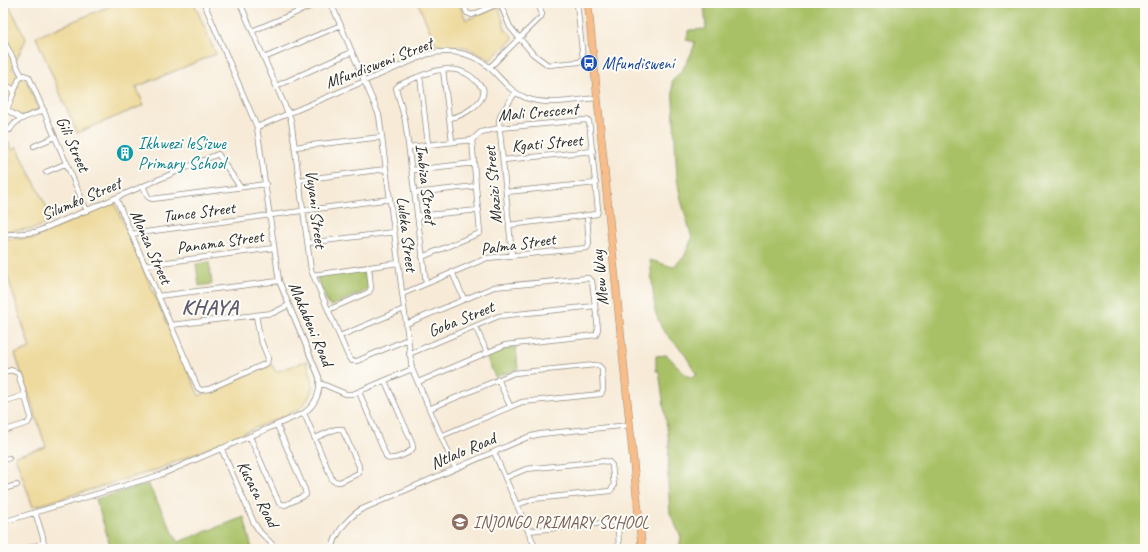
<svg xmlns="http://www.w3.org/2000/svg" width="1148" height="552" viewBox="0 0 1148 552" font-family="Caveat,sans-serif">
<rect width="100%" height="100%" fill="#fdfcf7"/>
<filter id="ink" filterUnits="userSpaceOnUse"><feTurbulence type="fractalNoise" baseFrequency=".025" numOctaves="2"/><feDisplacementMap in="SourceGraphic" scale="8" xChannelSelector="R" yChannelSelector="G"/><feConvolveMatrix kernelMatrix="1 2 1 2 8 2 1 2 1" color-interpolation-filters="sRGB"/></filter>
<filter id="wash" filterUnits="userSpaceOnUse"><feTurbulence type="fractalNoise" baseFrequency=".012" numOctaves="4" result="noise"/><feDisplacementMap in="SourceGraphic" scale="16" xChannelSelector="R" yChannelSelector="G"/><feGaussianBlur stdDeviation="0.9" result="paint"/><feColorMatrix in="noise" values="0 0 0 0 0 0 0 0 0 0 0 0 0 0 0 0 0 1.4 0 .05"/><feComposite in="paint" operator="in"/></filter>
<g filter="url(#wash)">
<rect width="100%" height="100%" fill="#f7ebd8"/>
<!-- green -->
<path fill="#a9c166" stroke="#6a7648" d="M704,3H1145V549H679L681,537L670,513L668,483L669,442L659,371H656V356L667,355L687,376L691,377L697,375L684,353L662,329L655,311L650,260L673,267L684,257L692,238L681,200L677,179L672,81C682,72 692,56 695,42L686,40L689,30L706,29Z
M209,262L212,284L199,286L196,264Z
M365,270L368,273V290L331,306L328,304L317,278L318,276Z
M509,347H516L518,369L495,377L486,356Z
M148,484L178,542L244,517L252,549H111L96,499Z"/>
<!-- sand -->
<path fill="#eeda9e" stroke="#8c8264" d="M3,3H8L26,39L12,69L26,80L39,109L22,116L3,109Z
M117,3H194L216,54L136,87L144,105L77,133L36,37Z
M418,3H459L466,20L499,7L505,29L514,38L490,60L466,47L436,45Z
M3,139L9,142L12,150L17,147L53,220L34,229L3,231Z
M114,202L199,396L272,365L276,372L306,361C315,383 316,393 298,410L159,469L33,507L15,456L46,447L15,354L30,348L5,268H3V239L34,238Z"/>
</g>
<g filter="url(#ink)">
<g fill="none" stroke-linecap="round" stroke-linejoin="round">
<defs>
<path id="minor" d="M240,3L291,120L311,270L349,358L352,361H357L408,339
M331,3L379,115L412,369L455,468
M463,3L467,13L472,15L500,3
M500,3L510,27L533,54L548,65L579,62L583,59L577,3
M252,31L319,3
M3,39L22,76
M264,58L341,25
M489,68L541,17L542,14L538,3
M443,70L452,141
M420,76L428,144
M3,83L14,90
M276,86L352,52
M22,119L7,110L19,79L24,75L29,77L87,211
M257,127L428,54C450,49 471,52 489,67C501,78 510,92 526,98C548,106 574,100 597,98
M10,130C15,118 33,115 44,110
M34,146L55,137
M295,147L382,137
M409,147L472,140L481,132L500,128L585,120L589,121L598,210L597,214L509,225
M503,160L593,151
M412,170L474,163
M46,172L67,163
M299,180L386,169
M143,186L148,197L152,199L266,184
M506,192L596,183
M415,193L476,186
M116,198L198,388L201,390L209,389L267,363L268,358L260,338L256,315
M417,216L479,210
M131,234L390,199
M3,235L36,232L218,154L240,187
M308,243L394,232
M512,256L499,121L501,114L515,93
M422,257L480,233L472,140
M145,265L274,248
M452,272L464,299
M313,275L398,263
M426,283L405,120L396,88L399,85C420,76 446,61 469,75C474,78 478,84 483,88C487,103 461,117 449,118
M402,294L487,258L587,248L589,244L587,216
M158,296L279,281
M328,310L369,292L371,288L369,268
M406,324L494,287L588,278L592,281L598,329L596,335L505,345L418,382
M171,325L273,313L289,305
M475,326L487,352
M340,336L404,309
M409,354L499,316L595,306
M3,373L11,370L18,373L31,417L28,423L3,431
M498,379L510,406
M320,383L346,394H353L412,369
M359,392L387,458C394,460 409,454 413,448L412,442L385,381
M3,402L25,395
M429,409L514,373L595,365L599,366L602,369L603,390L601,394L522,402L441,436
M304,413L332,479L333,481L340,482L359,473V466L342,429H336L315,438
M250,437L279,503L285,505L306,495L305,490L277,425
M221,448L254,523L260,532L277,549
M494,452L536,549
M3,460L9,458
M505,478L526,469L603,461L609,462L612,465L614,486L610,491L533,499L517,505
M3,489L17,485
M35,512L43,537L44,549
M3,522L160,475L304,413C316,404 321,392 319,377L279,281L257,127L204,3
M528,531L612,522L618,526L619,549
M24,549L44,543
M332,549C336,532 346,520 360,510L528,437L540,434L630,425"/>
<path id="primary" d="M588,3L642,549"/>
</defs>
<!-- minor casing -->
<use href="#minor" stroke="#918b82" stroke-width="6"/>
<!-- primary casing -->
<use href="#primary" stroke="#918b82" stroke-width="8"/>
<!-- minor -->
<use href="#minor" stroke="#fff" stroke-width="4.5"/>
<!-- primary -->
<use href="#primary" stroke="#f8bd88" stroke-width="7"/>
</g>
</g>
<!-- icons -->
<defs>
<symbol id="bus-disc" viewBox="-11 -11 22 22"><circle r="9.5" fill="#1a4fb4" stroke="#fdfcf7"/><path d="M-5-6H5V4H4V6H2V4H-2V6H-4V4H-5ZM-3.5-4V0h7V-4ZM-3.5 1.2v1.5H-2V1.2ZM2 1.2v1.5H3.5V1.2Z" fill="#fff"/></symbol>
<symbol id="building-disc" viewBox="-11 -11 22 22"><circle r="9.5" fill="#0f9aa8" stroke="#fdfcf7"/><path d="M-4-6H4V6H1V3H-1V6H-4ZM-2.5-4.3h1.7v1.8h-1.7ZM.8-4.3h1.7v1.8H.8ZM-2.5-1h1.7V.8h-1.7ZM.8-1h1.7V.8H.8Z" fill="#fff"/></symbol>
<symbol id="school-disc" viewBox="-11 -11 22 22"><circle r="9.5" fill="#8d6e63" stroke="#fdfcf7"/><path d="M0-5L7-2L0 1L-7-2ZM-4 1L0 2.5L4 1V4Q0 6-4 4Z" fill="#fff"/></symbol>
</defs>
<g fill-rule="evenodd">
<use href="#bus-disc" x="579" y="53" width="20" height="20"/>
<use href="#building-disc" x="115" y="143" width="20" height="20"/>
<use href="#school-disc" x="450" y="512" width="20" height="20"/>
</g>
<g text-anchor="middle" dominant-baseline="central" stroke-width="4" stroke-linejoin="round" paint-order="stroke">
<!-- street labels -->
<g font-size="17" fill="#2b2b2b" stroke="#fdfcf7">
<text transform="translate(379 63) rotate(-21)">Mfundisweni Street</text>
<text transform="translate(538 112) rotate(-5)">Mali Crescent</text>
<text transform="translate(547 143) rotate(-5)">Kgati Street</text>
<text transform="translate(73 144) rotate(66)">Gili Street</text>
<text transform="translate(426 184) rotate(83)">Imbiza Street</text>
<text transform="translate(493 185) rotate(-95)">Mazizi Street</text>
<text transform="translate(81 199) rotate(-23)">Silumko Street</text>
<text transform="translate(316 209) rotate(83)">Vuyani Street</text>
<text transform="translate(199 212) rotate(-7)">Tunce Street</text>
<text transform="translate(407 234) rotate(83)">Luleka Street</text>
<text transform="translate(220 242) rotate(-8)">Panama Street</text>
<text transform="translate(518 244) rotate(-8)">Palma Street</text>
<text transform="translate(151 247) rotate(66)">Monza Street</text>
<text transform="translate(600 278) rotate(-96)">Mew Way</text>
<text transform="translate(461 319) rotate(-22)">Goba Street</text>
<text transform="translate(311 324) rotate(67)">Makabeni Road</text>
<text transform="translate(463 451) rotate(-23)">Ntlalo Road</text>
<text transform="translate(258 494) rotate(63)">Kusasa Road</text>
</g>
<!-- transit labels -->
<g font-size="17" fill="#164399" stroke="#fdfcf7" text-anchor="start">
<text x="602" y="63">Mfundisweni</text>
</g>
<!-- culture labels -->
<g font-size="17" fill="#0d838f" stroke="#fdfcf7" text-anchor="start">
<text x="138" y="143">Ikhwezi leSizwe<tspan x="138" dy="20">Primary School</tspan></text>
</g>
<!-- education labels -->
<g font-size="17" fill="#785e54" stroke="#fdfcf7" text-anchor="start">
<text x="473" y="522">INJONGO PRIMARY SCHOOL</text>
</g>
<!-- district labels -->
<g font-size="21" font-weight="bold" letter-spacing="1" fill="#5c5a6c" stroke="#fdfcf7">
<text x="210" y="307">KHAYA</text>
</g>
</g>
<!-- margin -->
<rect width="1148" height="552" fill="none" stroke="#fdfcf7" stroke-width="16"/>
</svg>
